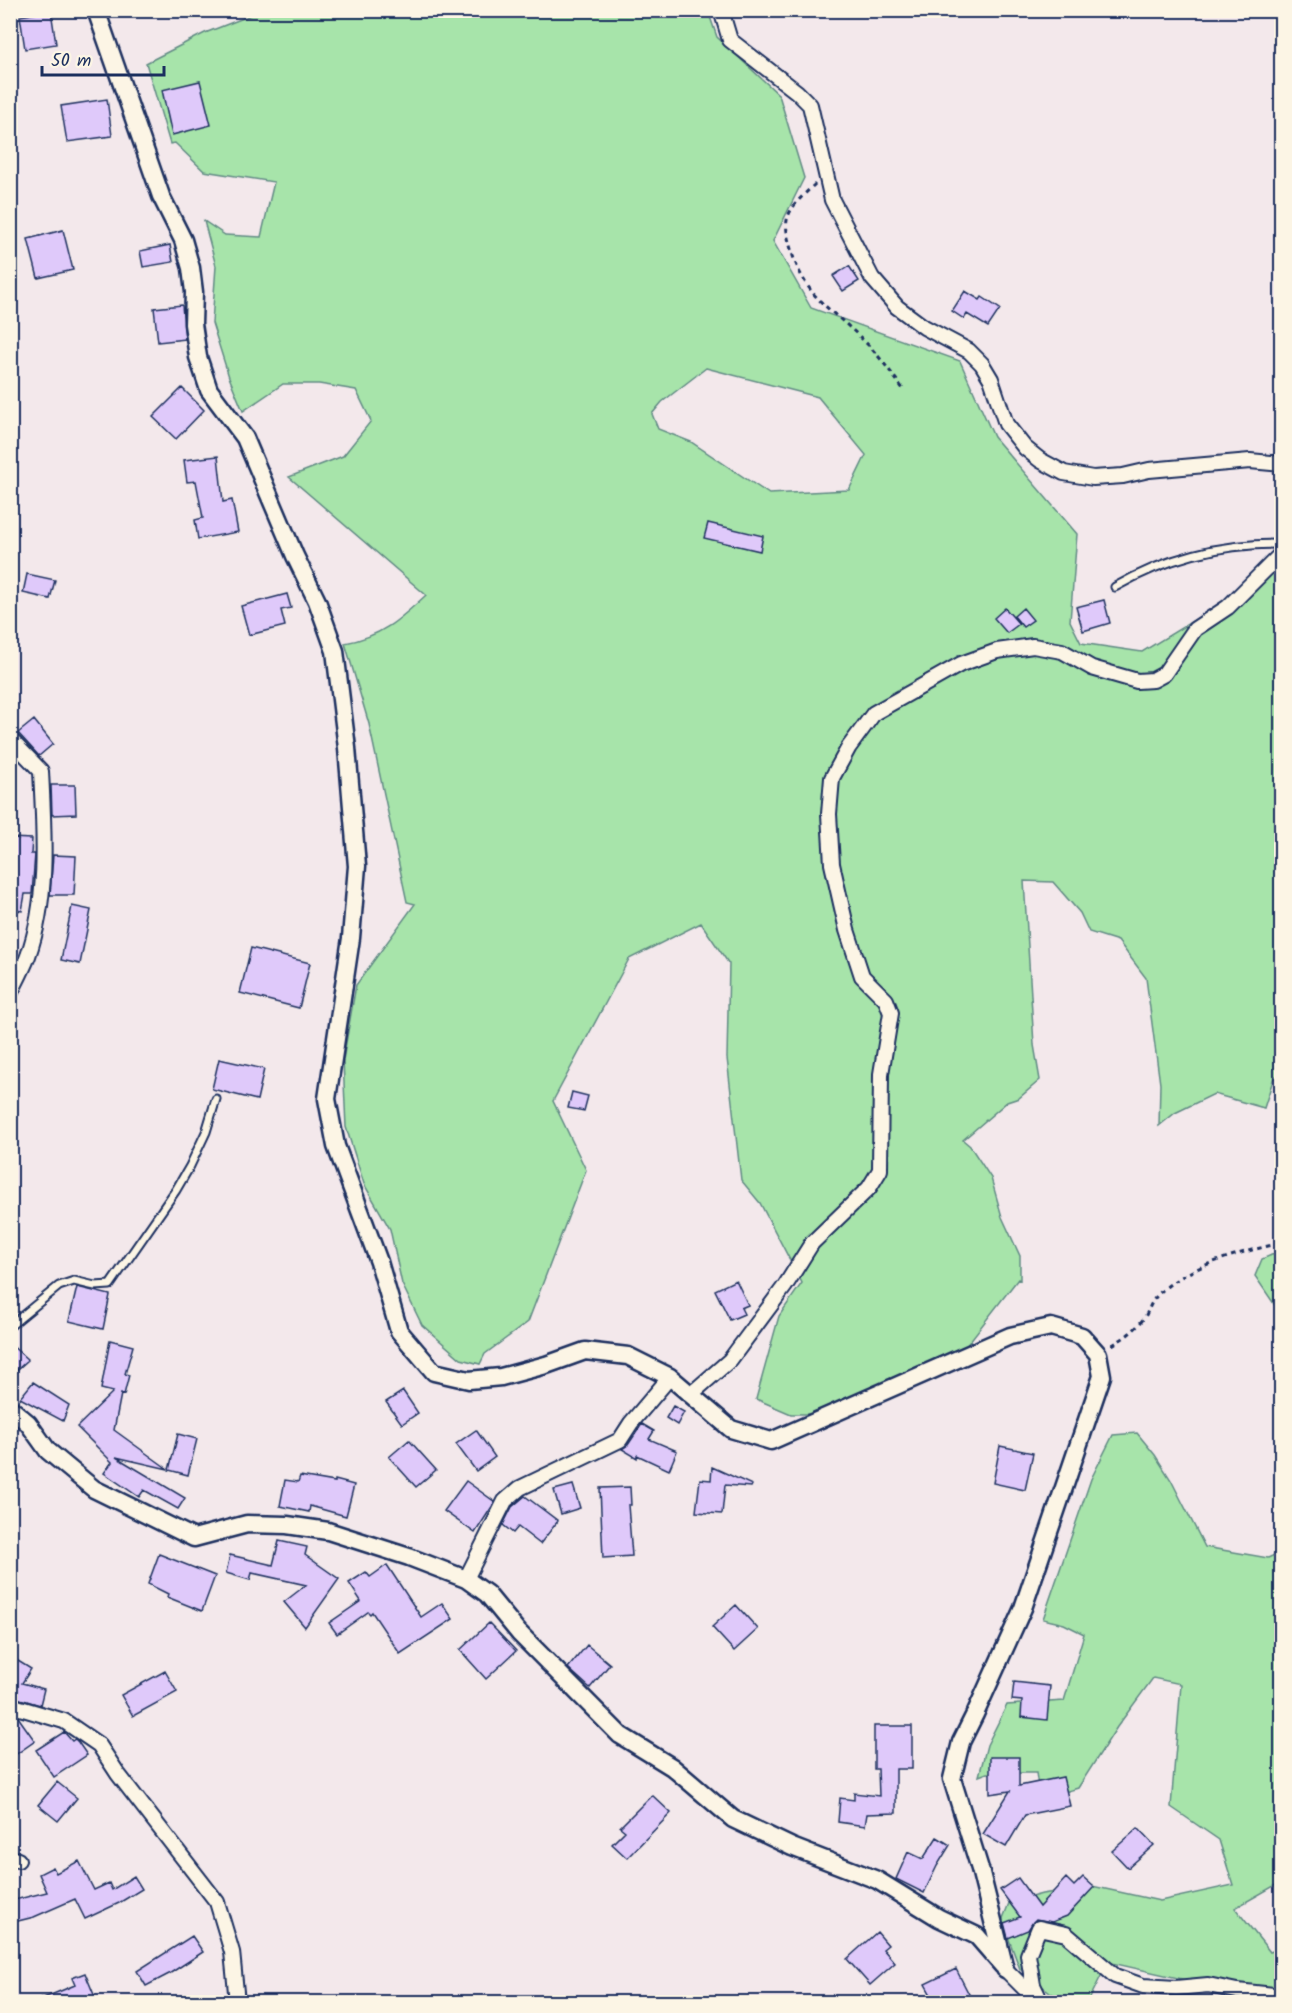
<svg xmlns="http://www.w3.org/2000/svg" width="1292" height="2013" viewBox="0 0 1292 2013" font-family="Kalam,sans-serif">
<rect width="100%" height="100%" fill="#f3e8eb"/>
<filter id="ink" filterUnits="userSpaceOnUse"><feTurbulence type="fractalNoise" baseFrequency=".0167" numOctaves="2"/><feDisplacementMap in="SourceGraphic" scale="12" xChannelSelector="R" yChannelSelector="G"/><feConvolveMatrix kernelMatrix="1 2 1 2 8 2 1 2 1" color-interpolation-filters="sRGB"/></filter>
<g filter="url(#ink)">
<!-- green -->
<path fill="#a7e4aa" stroke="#618a84" stroke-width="1.5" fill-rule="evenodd" d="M258,11H708L717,37L779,95L804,178L773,241L811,308L960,361L994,437L1077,534L1070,621L1081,643L1142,652L1281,567L1282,1073L1274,1077L1264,1108L1214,1094L1175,1113L1159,1126L1160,1084L1146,978L1118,941L1089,932L1080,913L1053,882L1024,881L1034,1045L1040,1080L1019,1098L1007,1102L963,1140L970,1146L991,1178L1002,1217L1020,1256V1280L1018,1279L963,1350L818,1414H791L756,1399L779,1316L802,1283L760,1203L741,1180L727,1058L729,964L701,923L629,959L553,1101L586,1170L528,1322L485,1354L480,1364L461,1359L422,1325L402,1284L390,1229L364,1184L346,1127L343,1060L356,985L415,904L407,902L369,724L345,643C381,637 400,619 426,595L289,477L343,456L371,421L356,390L319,384H283L243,411L229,377L212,323L216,266L204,221L225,235L261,237L274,182L204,171L175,143L170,144L146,63L205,33L246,17ZM706,368L818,397L866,455L849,490L769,494L691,442L658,429L652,414L662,402Z
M1281,1251V1314L1255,1276L1262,1259Z
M1137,1433L1155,1455L1171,1480L1205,1547L1268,1558L1281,1552V1882L1235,1908L1270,1952L1281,1948V2002H1275L1257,1996L1108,1962L1088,2002H1063L1020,1969L1002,1921L1009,1903L1042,1894L1092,1886L1160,1901L1233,1885L1219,1840L1171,1807L1181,1684L1153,1678L1117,1727L1078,1788L1040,1799L1036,1773H987L979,1776L987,1745L1007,1705L1064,1701L1084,1634L1064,1624L1043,1619L1091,1479L1113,1435Z"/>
<!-- building -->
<path fill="#dfc9fa" stroke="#1b2f5e" stroke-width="1.5" d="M51,11L56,44L25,49L20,16Z
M200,81L211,125L172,135L162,90Z
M107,99L112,136L67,142L61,106Z
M63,230L73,270L38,278L28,239Z
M170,245L173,262L143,267L140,251Z
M849,266L859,281L843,291L833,276Z
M965,291L980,300L982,297L1000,309L988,327L967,314L964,319L952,311Z
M182,305L185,339L158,342L154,308Z
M182,388L204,410L176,439L153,417Z
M218,456L223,502L232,500L238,532L198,539L195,520L203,518L196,481L187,482L184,460Z
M708,523L763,536L760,551L704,538Z
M27,574L55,580L50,599L23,593Z
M287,594L291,608L281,610L285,626L249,635L241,606Z
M1104,600L1110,623L1083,631L1076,607Z
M1005,608L1019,624L1007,633L994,618Z
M1023,608L1033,620L1023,627L1014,616Z
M34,720L53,744L39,756L18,733Z
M51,785H75L76,814L52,815Z
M10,838L32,839L31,854H35L32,894H25L22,911L10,909Z
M53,855L76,856L74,895H50Z
M72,906L91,910L80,964L61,960Z
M251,948L310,963L299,1008L240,993Z
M219,1059L264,1069L257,1100L212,1089Z
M572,1092L588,1096L584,1111L568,1108Z
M736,1280L748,1305L741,1308L744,1314L730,1320L715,1290Z
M77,1287L110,1295L103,1329L69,1321Z
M110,1340L133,1346L125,1374L129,1375L124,1395L121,1394L114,1430L168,1469L116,1457L185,1498L178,1509L144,1490L139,1497L104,1473L112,1462L77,1427L113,1392L101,1389Z
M10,1344L28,1360L10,1376Z
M33,1382L69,1405L63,1421L20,1398Z
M403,1391L418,1413L402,1424L386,1402Z
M673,1406L684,1412L677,1425L666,1418Z
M642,1424L654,1431L649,1439L677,1451L669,1470L637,1455V1458L622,1449L628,1445Z
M476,1430L495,1457L476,1471L456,1444Z
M178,1434L197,1439L188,1475L169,1470Z
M409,1440L436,1470L416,1487L389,1457Z
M1000,1446L1033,1453L1025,1490L993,1483Z
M712,1467L752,1485L751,1487L725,1485L722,1514L696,1512L700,1479L711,1480Z
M300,1476L335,1482V1480L354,1485L346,1516L310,1506L309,1512L280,1506L285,1480L298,1482Z
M466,1481L495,1502L475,1533L444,1511Z
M573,1485L580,1508L561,1514L554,1490Z
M630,1487L631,1505H628L632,1556L603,1558L600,1488Z
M525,1496L558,1521L540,1544L518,1527L513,1533L503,1525L512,1507Z
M279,1541L307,1547L305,1555L339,1579L305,1627L284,1602L306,1585L252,1573L250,1580L226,1573L230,1555L273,1565Z
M159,1554L215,1576L202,1611L167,1597L168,1594L148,1584Z
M387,1565L421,1617L442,1603L453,1619L400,1654L372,1612L370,1614L368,1612L337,1634L329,1623L361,1601L349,1583L366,1572L370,1577Z
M736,1605L758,1629L734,1651L712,1627Z
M489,1623L516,1651L486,1679L460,1650Z
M587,1645L610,1664L590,1688L568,1668Z
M10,1656L31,1669L22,1683L44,1689L40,1705L10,1696Z
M165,1671L177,1692L133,1716L121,1695Z
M1014,1682L1050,1686L1047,1720L1021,1717L1022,1701L1012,1700Z
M10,1715L18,1717L35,1741L15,1755L10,1748Z
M874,1726H912V1769H896V1813L867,1814L865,1826L838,1822L840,1798L854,1800V1793L879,1796L878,1769H874Z
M64,1732L72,1741L75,1739L78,1742L87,1755L54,1777L36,1750Z
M990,1757H1019V1786L1063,1777L1070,1806L1025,1815L1006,1847L983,1834L1010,1791L990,1794Z
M57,1782L77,1798L58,1821L38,1805Z
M652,1795L671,1813L627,1858L612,1844L625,1831L620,1827Z
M1138,1828L1154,1845L1128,1868L1112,1851Z
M937,1837L950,1845L937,1866L924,1893L896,1879L908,1852L923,1859Z
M79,1861L94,1890L109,1883L112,1890L134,1876L142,1889L119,1903L85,1919L75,1899L34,1917L10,1923V1901L47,1892L39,1874L53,1867L56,1873Z
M1083,1877L1094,1887L1067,1916L1052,1922L1036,1919L1033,1922L1028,1930L1008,1938L1004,1923L1020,1917L1000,1890L1018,1878L1039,1907L1066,1878L1074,1886Z
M877,1932L888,1945L883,1949L895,1963L870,1985L847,1959Z
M192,1936L203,1952L169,1974L146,1986L137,1971Z
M956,1969L973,2002H935L925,1984Z
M85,1973L97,2002H34L75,1985L72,1978Z"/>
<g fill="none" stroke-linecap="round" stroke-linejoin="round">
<defs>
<path id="service" d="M1115,587C1167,557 1222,543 1282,544
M10,1326L59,1286L74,1281L95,1286L110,1285L176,1190L190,1166L206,1132L216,1099"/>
<path id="minor" d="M721,10L730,40L797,92L810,105L832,200L872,278L897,307L924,327L969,351L982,364L991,379L1006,424L1025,448L1040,460L1064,473L1093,478L1123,476L1149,470L1250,461L1282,464
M10,739L41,771C44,832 49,897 28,956C23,969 16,982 10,994
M690,1395L730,1360L785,1286L812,1243L869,1188L880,1170L881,1074L891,1013L886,1000L862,976L847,930L832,864L829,814L832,778L849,747L874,713L961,664L997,651L1033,646L1062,651L1092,668L1137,681L1153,680L1164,674L1195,629L1228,607L1282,553
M466,1579L505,1501L520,1488L620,1440L631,1423L670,1377
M10,1705L64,1721L99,1745L118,1774L217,1902L232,1952L237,2002
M10,1858L18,1860
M1005,1969L1037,2001
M1041,2002L1033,1985L1028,1955L1039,1928L1066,1934L1115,1976L1143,1986L1176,1988L1208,1985L1237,1991L1282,1996"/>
<path id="tertiary" d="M96,10L161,196L183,240L191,268L194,292L193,324L198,357L209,390L245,438L295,556L317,601L335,651L347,748L357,866L351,938L327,1099L336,1146L379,1262L399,1331L434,1372L469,1380L501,1377L546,1365L585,1351L628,1356L670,1377L731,1429L771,1441L1010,1336L1051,1327L1082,1336L1098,1354L1102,1376L1023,1608L975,1714L961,1742L952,1779L980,1869L1005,1969
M10,1408L28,1423L48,1451L94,1489L194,1538L247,1524L287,1525L328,1531L409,1557L466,1579L487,1594L519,1633L620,1735L672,1767L733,1819L792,1847L877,1880L939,1918L977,1936L1003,1966"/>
</defs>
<!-- service casing -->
<use href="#service" stroke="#1b2f5e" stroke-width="11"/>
<!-- minor casing -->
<use href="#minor" stroke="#1b2f5e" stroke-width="18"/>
<!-- tertiary casing -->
<use href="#tertiary" stroke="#1b2f5e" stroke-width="21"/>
<!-- path -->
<path stroke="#1b2f5e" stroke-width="3" stroke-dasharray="4.5 4.5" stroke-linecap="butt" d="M815,184C805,194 790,206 787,220C785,232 790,245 793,256C809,301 831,308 862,339C878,354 890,371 903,389
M1112,1345C1126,1337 1137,1329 1146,1315C1149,1309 1151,1303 1155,1298C1181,1267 1244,1251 1282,1243"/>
<!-- service -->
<use href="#service" stroke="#fcf5e5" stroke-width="7"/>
<!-- minor -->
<use href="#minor" stroke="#fcf5e5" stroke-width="14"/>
<!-- tertiary -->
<use href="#tertiary" stroke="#fcf5e5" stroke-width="16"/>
</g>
</g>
<!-- margin -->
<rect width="1292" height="2013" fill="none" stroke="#fcf5e5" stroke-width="36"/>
<rect x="18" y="18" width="1256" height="1977" fill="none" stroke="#1b2f5e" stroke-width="2" filter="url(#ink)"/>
<!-- scale -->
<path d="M42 66v9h122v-9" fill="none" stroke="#1b2f5e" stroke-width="3"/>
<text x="51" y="66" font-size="18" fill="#1b2f5e" stroke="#fcf5e5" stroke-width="4.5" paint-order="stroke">50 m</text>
</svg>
